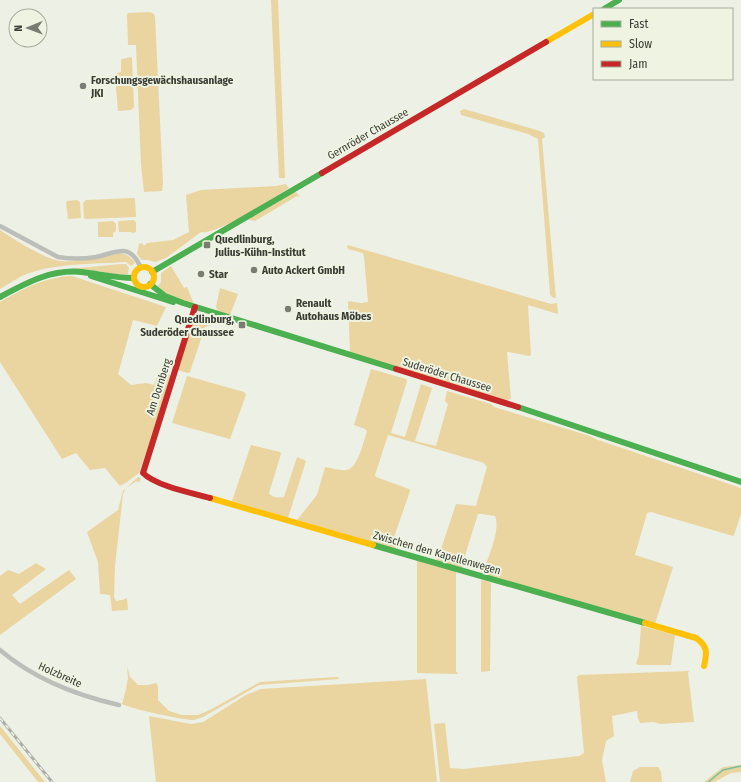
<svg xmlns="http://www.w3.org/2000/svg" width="741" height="782" viewBox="0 0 741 782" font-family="'Fira Sans Condensed',sans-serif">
<rect width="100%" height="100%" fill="#edf0e5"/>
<!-- green -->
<path fill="#ead4a0" d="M271,0H278L285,178H279Z
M150,12L154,14L155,17L163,183L162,191L144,192L141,165L136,45H128L127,15L128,13Z
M131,57L132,58L134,107L131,110L118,111L115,76L117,73L121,72V60L122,59Z
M464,109L540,131L544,133L545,137L542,139L556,298L552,297L550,294L538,139L528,134L461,115L460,111Z
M286,184L289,188C273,198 217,235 201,232L166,258L155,262L148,260H142L137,254L139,244L142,243L144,246L147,243L173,240L189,232L186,195L201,190L276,186Z
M293,192H296L300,197L297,196L255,221L249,220L252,216Z
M134,198L135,199L136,217L86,219L84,218L83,203L86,200Z
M77,200L80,202L81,218L68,219L66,203L67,201Z
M134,220L136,222V232L132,233L131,232H119L118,223L119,221Z
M113,221L116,224V231L113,233V237H98V222Z
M0,230C15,240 43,258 60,261C66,262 73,261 79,260C96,259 124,243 135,263L131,266L126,262C94,264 51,263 22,276C14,280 7,285 0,289Z
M348,245L551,304L557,303L558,314L528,305L531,355L529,356L509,352H507L511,399L505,400L350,353L348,301L361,303L368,302L364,257L363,253L348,249L347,247Z
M122,264H126L129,268L128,274H116L89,270L68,269Z
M171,266L184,288L187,287L194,304C181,300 167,297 158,286L161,282V273Z
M72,276L166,307L157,326L133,320L118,374L131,385L146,383L154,385L159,372L170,375L154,431L139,473L127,482L120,486L105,468L90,470L76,453L62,459L0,362V302C23,289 45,277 72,276Z
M220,288L238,294L230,315L218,311L216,307Z
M195,314L209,317V320L215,321L211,325L205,327L190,372L188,373L177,370Z
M371,369L406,379L407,381L391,433L405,437L421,384L432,388L415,441L436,446L448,404L445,401L447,391L491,404L494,407L590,436L595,439L741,488V514L734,535L733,536L651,512L647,513L635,555L673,567L655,624L478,573L483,572C488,558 501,529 495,516L482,514H478L462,565L463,568L436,560L438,558L456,504L476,506L487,467L484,463L388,435L375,475L376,477L409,489L410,491L392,543L397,549L297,520L317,495L325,467C332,468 340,471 347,470C358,468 364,440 367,431L365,429L354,425Z
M187,376L244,392L246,395L230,439L172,423Z
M251,445L280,452L281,454L269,493C272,498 279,498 284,497L297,457L306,461L288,518L232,501Z
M138,477L141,478L139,483L137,481L126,488L123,494L115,566L114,597L116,601L122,600L127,598L128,610L112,611L110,595L100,594L98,562L87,532L118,510L123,491Z
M419,560L458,571L456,572V671L458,674L417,673V561Z
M36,563L46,569L12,595L20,604L69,570L76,579L0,635V576L8,570L19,574Z
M481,580L490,582L491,584L490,671L481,672Z
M641,626L675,635L671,665H640L636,664L639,654Z
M127,666L130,677L138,685H148L156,683L158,686V700L169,711L182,715H198L210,710L260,682L336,677H338L339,679L259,685L203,717C200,718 197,719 194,720C184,720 130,709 122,704L126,689L128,678Z
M689,671L688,673L694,722L660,724L654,722L640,723L638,718L637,711L612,716L614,736L606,741L602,760L606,782H440L434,724L445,723L450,768L464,769L579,756L584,753L577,677L579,675Z
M426,679L437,782H156L149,716L191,724L203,722L246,695L261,689Z
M0,726L45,782H38L0,734Z
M741,765V772L731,773L714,782H704L723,767Z
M640,767H658L661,772L662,782H630L633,771Z"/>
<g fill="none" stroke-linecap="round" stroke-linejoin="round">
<!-- stream -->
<path stroke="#76c099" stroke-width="1.5" d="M708,782L723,770L741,766"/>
<!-- street -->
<path stroke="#bcbeba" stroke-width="4.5" d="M0,226L58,257C70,259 84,259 96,257C117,253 129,241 141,268
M0,650C34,679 75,695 119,705"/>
<!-- fast -->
<path stroke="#4caf50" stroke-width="6" d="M604,9L619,0
M152,272L322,173
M91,276L173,302
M150,284L165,296L183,303L396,369
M0,297C26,283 51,269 82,272C99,274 116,278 134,278
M518,407L741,482
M373,545L645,623"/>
<!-- slow -->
<path stroke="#ffc107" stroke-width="6" d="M546,42L594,14
M134 277a10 10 0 1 1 20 0a10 10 0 1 1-20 0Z
M210,498L373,545
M645,623L696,638C708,646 707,653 704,666"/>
<!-- jam -->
<path stroke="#c62828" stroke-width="6" d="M322,173L546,42
M195,307L143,473C156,486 192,493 210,498
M396,369L518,407"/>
<defs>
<path id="rail" d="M0,718L52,782"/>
</defs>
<!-- rail casing -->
<use href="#rail" stroke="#acafaa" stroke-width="3"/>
<!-- rail -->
<use href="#rail" stroke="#eef4e1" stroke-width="1.5" stroke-dasharray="4.5" stroke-linecap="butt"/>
</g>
<!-- markers -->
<g fill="#797c73" stroke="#eef4e1" stroke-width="1.5">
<circle cx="83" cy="86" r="4"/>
<rect x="203" y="241" width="8" height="8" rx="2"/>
<circle cx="254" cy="270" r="4"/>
<circle cx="201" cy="274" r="4"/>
<circle cx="288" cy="309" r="4"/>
<rect x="238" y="321" width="8" height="8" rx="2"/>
</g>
<g text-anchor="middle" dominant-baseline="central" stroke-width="4" stroke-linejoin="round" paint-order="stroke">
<!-- poi labels -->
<g font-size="11" font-weight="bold" fill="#3a3d35" stroke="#eef4e1" text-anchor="start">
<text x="91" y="80">Forschungsgewächshausanlage<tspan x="91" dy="13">JKI</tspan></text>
<text x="215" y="239">Quedlinburg,<tspan x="215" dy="13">Julius-Kühn-Institut</tspan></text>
<text x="262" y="270">Auto Ackert GmbH</text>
<text x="209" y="274">Star</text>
<text x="296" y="303">Renault<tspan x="296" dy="13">Autohaus Möbes</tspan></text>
<text x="234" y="319" text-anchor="end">Quedlinburg,<tspan x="234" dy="13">Suderöder Chaussee</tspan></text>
</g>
<!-- street labels -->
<g font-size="11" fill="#3a3d35" stroke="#eef4e1">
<text transform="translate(368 134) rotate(-30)">Gernröder Chaussee</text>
<text transform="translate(447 375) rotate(17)">Suderöder Chaussee</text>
<text transform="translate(159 387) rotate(-72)">Am Dornberg</text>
<text transform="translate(437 553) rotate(16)">Zwischen den Kapellenwegen</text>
<text transform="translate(60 675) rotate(24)">Holzbreite</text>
</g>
</g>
<!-- legend -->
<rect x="593" y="8" width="140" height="72" fill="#eef4e1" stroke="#a6ab9c"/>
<rect x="601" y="21" width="20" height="6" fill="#4caf50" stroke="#a6ab9c"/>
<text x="629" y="28" font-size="12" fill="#3a3d35">Fast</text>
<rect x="601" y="41" width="20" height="6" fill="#ffc107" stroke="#a6ab9c"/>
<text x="629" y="48" font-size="12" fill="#3a3d35">Slow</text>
<rect x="601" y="61" width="20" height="6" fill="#c62828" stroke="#a6ab9c"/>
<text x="629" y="68" font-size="12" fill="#3a3d35">Jam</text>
<!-- north arrow -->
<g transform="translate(28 28) rotate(269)"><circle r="19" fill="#eef4e1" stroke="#a6ab9c"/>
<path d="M0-3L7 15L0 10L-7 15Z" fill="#797c73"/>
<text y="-6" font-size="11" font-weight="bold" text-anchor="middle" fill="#3a3d35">N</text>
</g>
</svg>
